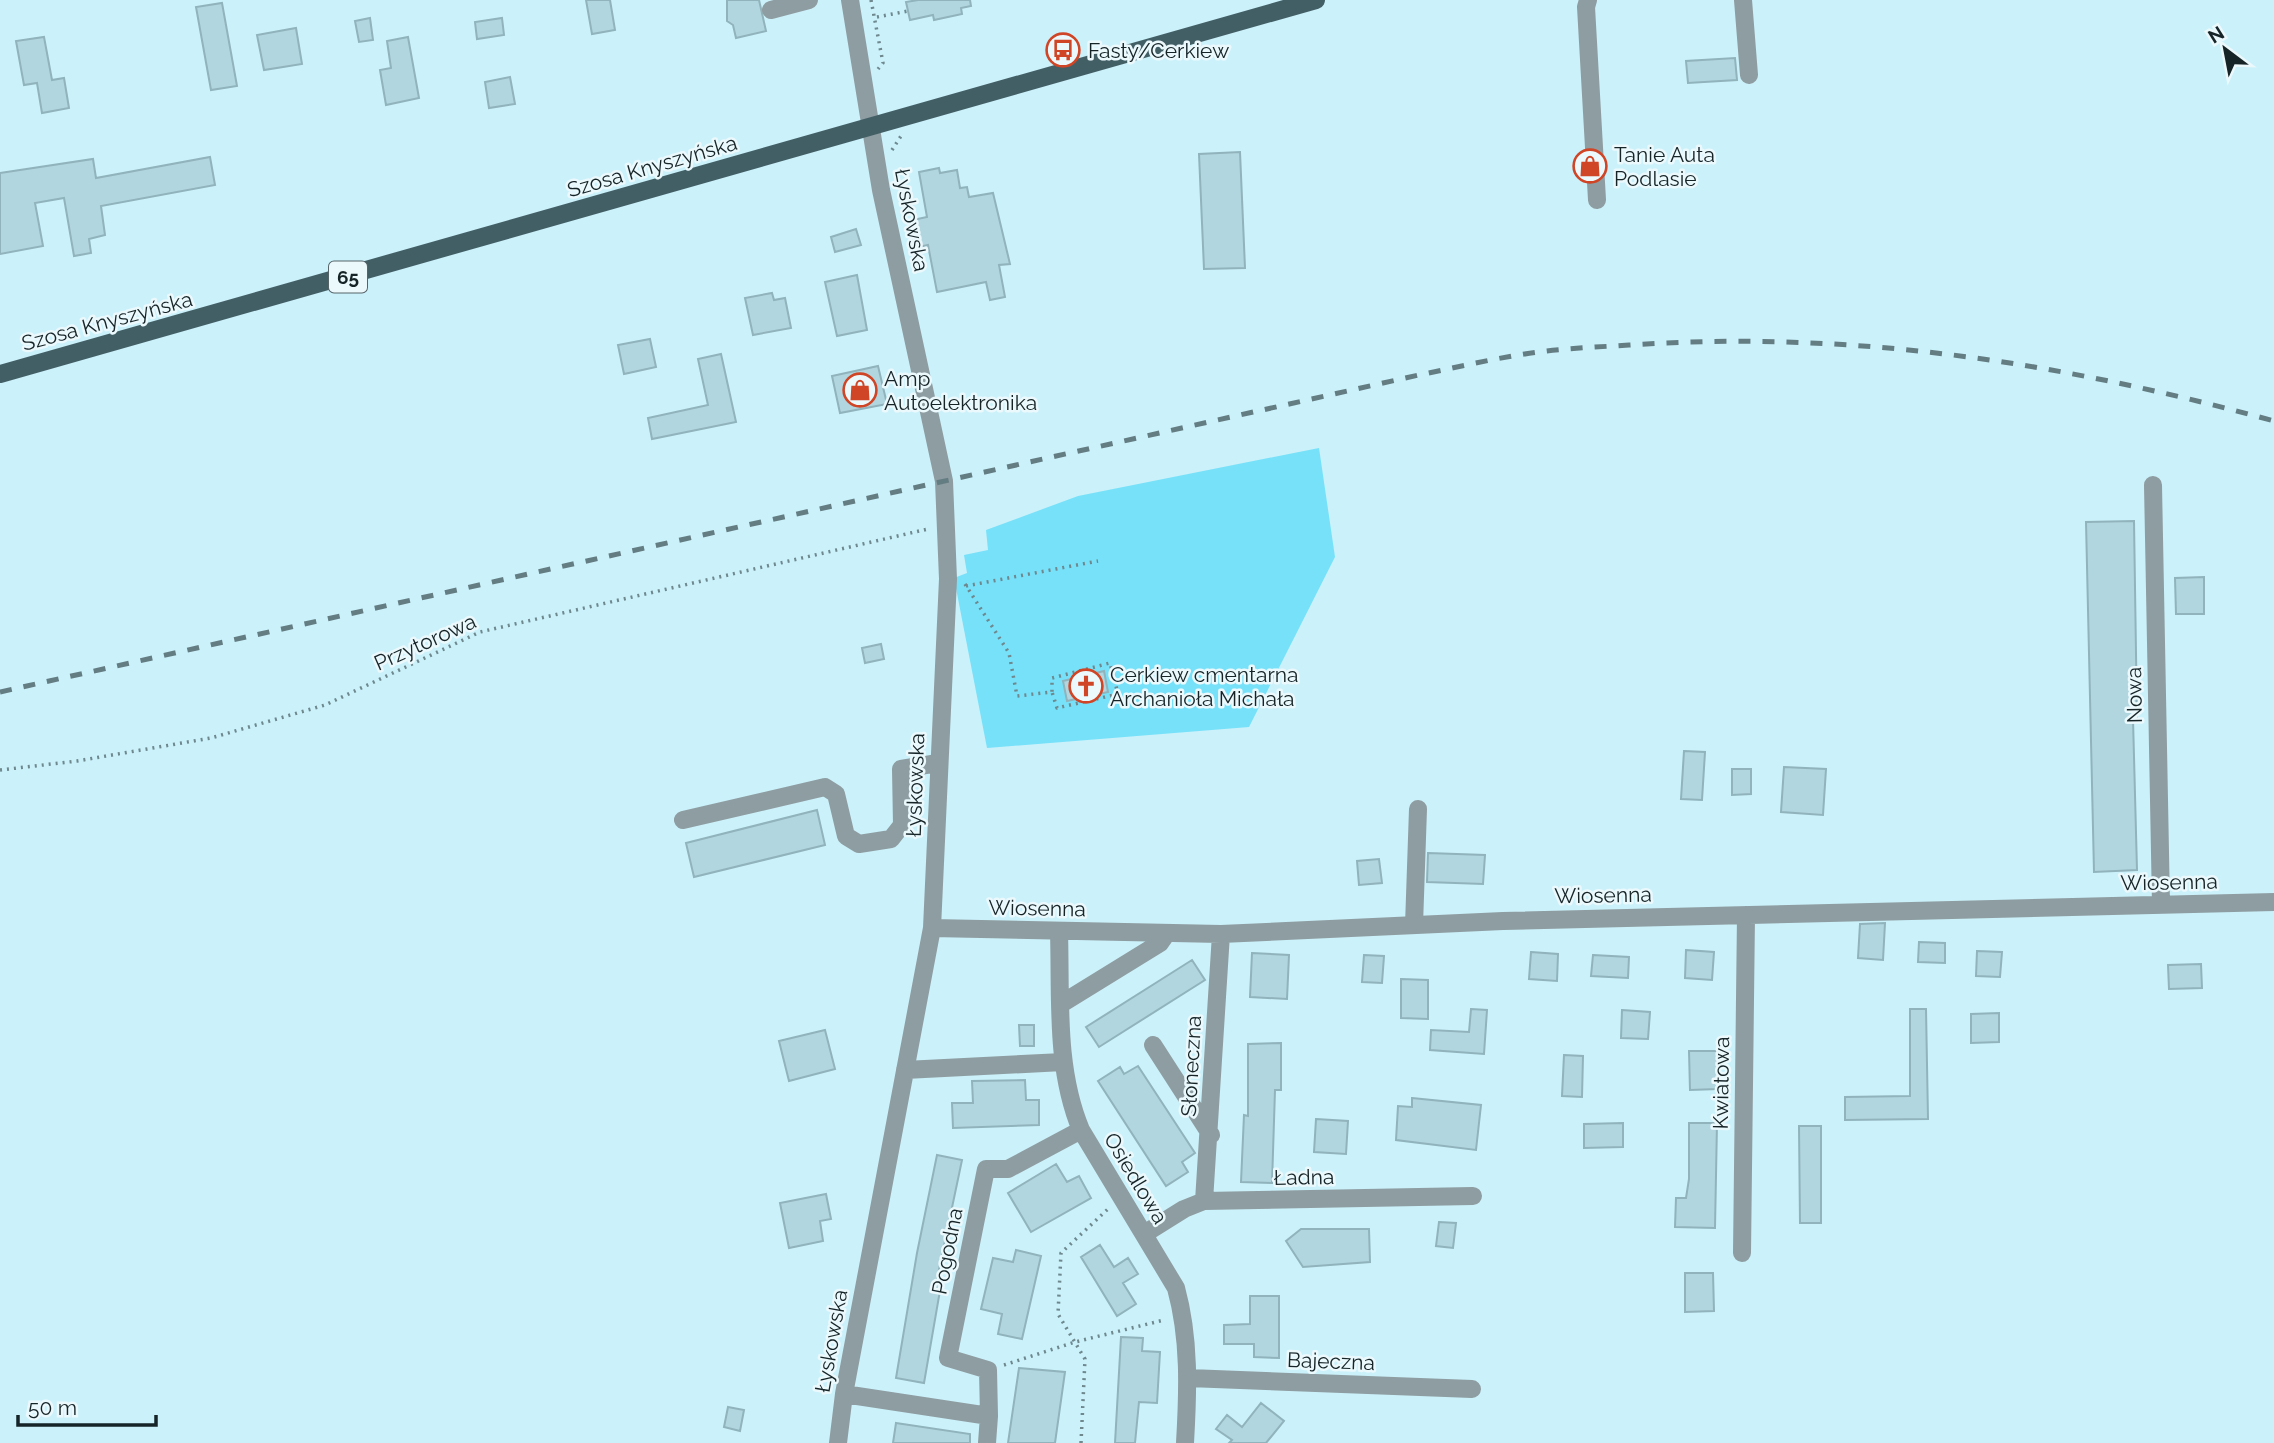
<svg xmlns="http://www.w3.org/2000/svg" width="2274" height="1443" viewBox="0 0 2274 1443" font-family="Raleway,sans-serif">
<rect width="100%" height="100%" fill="#cbf1fa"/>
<!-- green -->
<path fill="#77e1f9" d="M1319,448L1335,557L1249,727L987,748L954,578L967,573L964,555L988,550L986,530L1078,496Z"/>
<!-- building -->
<path fill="#b2d6df" stroke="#90b3bc" stroke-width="2" d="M586,0H610L615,30L592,34Z
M727,0H759L766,31L736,38L733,25L727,21Z
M918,0H970L971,6L961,8L962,14L934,20L933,15L910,20L906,2Z
M222,3L237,86L211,90L196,7Z
M370,18L373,40L359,42L355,21Z
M502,18L504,35L477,39L475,22Z
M296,28L302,64L264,70L257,35Z
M44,37L52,80L64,78L69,108L42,113L37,83L24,85L16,41Z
M408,37L419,98L386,105L380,70L391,68L387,41Z
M1735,58L1737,80L1688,83L1686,61Z
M510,77L515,104L489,108L485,82Z
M1240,152L1245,268L1204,269L1199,154Z
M210,157L215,185L101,206L105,235L89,239L91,253L74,256L64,198L35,203L43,246L0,254V173L93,159L96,178Z
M939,168L940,173L957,170L960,188L967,187L969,197L993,193L1010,264L999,265L1005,297L990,300L986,282L937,292L928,245L914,248L908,221L927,217L919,172Z
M856,229L861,245L835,252L831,237Z
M857,275L867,330L837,336L825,282Z
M772,293L774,300L785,298L791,328L753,335L745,298Z
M650,339L656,367L624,374L618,345Z
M721,354L736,422L652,439L648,418L708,405L698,359Z
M878,366L887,404L840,413L832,376Z
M2134,521L2137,719H2133L2137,870L2094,872L2086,522Z
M2204,577V614H2176L2175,578Z
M881,644L884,659L865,663L862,648Z
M1104,671L1108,692L1067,701L1063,681Z
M1684,751L1705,752L1702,800L1681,799Z
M1784,767L1826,769L1823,815L1781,812Z
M1732,769H1751V794L1732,795Z
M817,810L825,845L694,877L686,843Z
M1428,853L1485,855L1483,884L1427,882Z
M1379,859L1382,883L1359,885L1357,861Z
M1885,923L1883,960L1858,958L1860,924Z
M1919,942L1945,943V963L1918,962Z
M1686,950L1714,952L1712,980L1685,978Z
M1977,951L2002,952L2000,977L1976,976Z
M1531,952L1558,954L1557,981L1529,979Z
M1252,953L1289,955L1287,999L1250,997Z
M1364,955L1384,956L1382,983L1362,982Z
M1593,955L1629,957L1628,978L1591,976Z
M1192,960L1205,980L1099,1047L1086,1027Z
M2201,964L2202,988L2169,989L2168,965Z
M1401,979L1428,980V1019L1401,1018Z
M1471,1009L1487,1010L1484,1054L1430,1050L1431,1030L1469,1032Z
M1910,1009H1926L1928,1119L1845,1120V1097L1910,1096Z
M1622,1010L1650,1012L1648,1039L1621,1038Z
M1999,1013V1042L1971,1043V1014Z
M1019,1025H1034V1046H1020Z
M825,1030L835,1069L789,1081L779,1041Z
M1281,1043V1090H1275L1272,1183L1241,1182L1244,1115L1248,1116V1044Z
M1689,1051H1717L1718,1089L1690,1090Z
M1564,1055L1583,1056L1582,1097L1562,1096Z
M1138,1066L1195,1153L1182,1162L1188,1172L1166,1186L1098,1081L1120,1067L1124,1074Z
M1025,1080L1026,1100H1039V1125L953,1128L952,1103H973L972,1081Z
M1412,1098L1481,1105L1476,1150L1396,1140L1398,1106L1412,1107Z
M1316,1119L1348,1121L1346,1154L1314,1152Z
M1623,1123V1147L1584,1148V1124Z
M1689,1123H1717L1715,1228L1675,1227L1676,1198H1686L1689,1179Z
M1799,1126H1821V1223H1800Z
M937,1155L962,1160L937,1279H942L924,1383L896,1378L917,1253Z
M1056,1164L1067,1182L1079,1176L1091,1198L1031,1232L1008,1193Z
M826,1194L831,1219L820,1221L823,1241L789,1248L780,1203Z
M1439,1222L1456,1223L1453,1248L1436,1246Z
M1301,1229H1369L1370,1262L1303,1267L1286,1241Z
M1100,1245L1114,1267L1128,1258L1138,1274L1123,1283L1136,1304L1117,1316L1081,1257Z
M1016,1250L1041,1256L1022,1339L998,1334L1002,1314L981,1309L993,1258L1013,1262Z
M1685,1273H1713L1714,1311L1685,1312Z
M1250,1296H1279V1358L1254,1357V1344H1224V1325L1250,1324Z
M1121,1337L1143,1338L1142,1351L1160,1352L1157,1403L1139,1402L1135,1443H1115Z
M1019,1368L1065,1372L1055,1443H1008Z
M1261,1403L1284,1421L1266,1443H1229L1232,1440L1216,1429L1227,1415L1242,1427Z
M728,1407L744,1410L740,1431L724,1427Z
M896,1423L970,1434V1443H893Z"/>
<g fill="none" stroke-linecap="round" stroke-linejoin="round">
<!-- path -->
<path stroke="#6e888e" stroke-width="3.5" stroke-dasharray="2 5" stroke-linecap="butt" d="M871,0L883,63L878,69
M877,17L908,11
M892,150L901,136
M965,584L1009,653L1017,696L1052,692V678L1110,663L1118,694L1057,708L1052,692
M966,586L1098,561
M0,770L77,761L211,738L325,705L480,632L928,529
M1004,1365L1075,1342L1164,1320
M1081,1443L1085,1359L1058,1314L1061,1253L1109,1208"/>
<!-- minor -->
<path stroke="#8e9da1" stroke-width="18" d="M1588,0L1586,7L1597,200
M1743,0L1749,75
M771,10L809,0
M2153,485L2161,905
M683,820L825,787L836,794L846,836L859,844L891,839L902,825L901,769L938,763
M1414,925L1418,809
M932,928L1221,934L1503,921L2274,902
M1059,932C1061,997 1055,1068 1081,1130L1176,1288C1190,1339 1188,1391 1185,1443
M1061,1004L1160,943L1167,933
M1153,1045L1211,1135
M905,1070L1063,1062
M1204,1201L1221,934
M1144,1234L1184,1209L1204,1201L1473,1196
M1742,1253L1746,915
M1189,1378L1472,1389
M844,1394L989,1416L987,1443
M989,1416L988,1370L948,1358L986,1169H1008L1081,1130
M838,1443L844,1394L932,928L948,579L944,481L881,190L850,0"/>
<!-- major -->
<path stroke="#435f66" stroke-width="18" d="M0,374L1316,0"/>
<!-- rail -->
<path stroke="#647d83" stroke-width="5" stroke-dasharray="12 12" stroke-linecap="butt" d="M0,692L1419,375C1459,367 1499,357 1539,352C1569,348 1599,347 1629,345C1853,330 2059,362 2274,421"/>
</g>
<!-- icons -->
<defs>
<symbol id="bus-ring" viewBox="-11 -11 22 22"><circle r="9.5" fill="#ebf9fd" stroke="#d04526" stroke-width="1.5"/><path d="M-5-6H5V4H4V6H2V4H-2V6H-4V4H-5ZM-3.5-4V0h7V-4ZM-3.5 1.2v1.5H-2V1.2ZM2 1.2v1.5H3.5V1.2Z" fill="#d04526"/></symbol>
<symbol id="shop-ring" viewBox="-11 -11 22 22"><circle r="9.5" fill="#ebf9fd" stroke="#d04526" stroke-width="1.5"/><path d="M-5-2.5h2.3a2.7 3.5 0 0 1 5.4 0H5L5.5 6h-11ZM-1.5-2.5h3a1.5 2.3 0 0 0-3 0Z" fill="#d04526"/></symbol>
<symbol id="church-ring" viewBox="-11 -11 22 22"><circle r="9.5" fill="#ebf9fd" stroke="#d04526" stroke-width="1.5"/><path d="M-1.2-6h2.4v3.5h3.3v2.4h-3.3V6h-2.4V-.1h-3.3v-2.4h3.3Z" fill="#d04526"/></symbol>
</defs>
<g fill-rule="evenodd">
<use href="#bus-ring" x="1044" y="31" width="38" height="38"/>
<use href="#shop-ring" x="1571" y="147" width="38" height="38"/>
<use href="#shop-ring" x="841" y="371" width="38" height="38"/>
<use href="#church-ring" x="1067" y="667" width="38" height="38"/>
</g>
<g text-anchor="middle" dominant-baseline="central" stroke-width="5" stroke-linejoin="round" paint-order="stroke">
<!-- shield labels -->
<rect fill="#ebf9fd" stroke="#566468" stroke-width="2" x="329" y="261.5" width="38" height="31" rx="5"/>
<g font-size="19" font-weight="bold" fill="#162428">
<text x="348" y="277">65</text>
</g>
<!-- poi labels -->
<g font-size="21" fill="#162428" stroke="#ebf9fd" text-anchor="start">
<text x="1088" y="50">Fasty/Cerkiew</text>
<text x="1614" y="154">Tanie Auta<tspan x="1614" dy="24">Podlasie</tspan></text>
<text x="884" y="378">Amp<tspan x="884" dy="24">Autoelektronika</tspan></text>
<text x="1110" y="674">Cerkiew cmentarna<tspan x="1110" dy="24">Archanioła Michała</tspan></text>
</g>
<!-- street labels -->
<g font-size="21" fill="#162428" stroke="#ebf9fd">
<text transform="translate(652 166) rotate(-16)">Szosa Knyszyńska</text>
<text transform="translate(912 220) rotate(79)">Łyskowska</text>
<text transform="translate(107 321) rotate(-15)">Szosa Knyszyńska</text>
<text transform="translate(425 642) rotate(-24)">Przytorowa</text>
<text transform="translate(2134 695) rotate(-91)">Nowa</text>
<text transform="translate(915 785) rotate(-88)">Łyskowska</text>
<text transform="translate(2169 882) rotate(-1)">Wiosenna</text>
<text transform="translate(1603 895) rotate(-1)">Wiosenna</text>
<text transform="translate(1037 908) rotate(1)">Wiosenna</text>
<text transform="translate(1191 1066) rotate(-87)">Słoneczna</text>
<text transform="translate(1721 1083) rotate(-89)">Kwiatowa</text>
<text transform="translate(1304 1177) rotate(-1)">Ładna</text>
<text transform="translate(1136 1178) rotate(59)">Osiedlowa</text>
<text transform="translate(947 1251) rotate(-79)">Pogodna</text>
<text transform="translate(831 1341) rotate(-80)">Łyskowska</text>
<text transform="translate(1331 1361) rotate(2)">Bajeczna</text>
</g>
</g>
<!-- north arrow -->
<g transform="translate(2225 49) rotate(328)" stroke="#ebf9fd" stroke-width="5" paint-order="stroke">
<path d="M0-5L12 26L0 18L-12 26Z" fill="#162428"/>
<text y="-10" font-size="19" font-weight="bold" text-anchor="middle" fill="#162428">N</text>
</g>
<!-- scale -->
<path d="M18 1415v10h138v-10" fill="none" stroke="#162428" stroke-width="3.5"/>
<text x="28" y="1415" font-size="21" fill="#162428" stroke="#ebf9fd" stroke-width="5" paint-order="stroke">50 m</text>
</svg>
